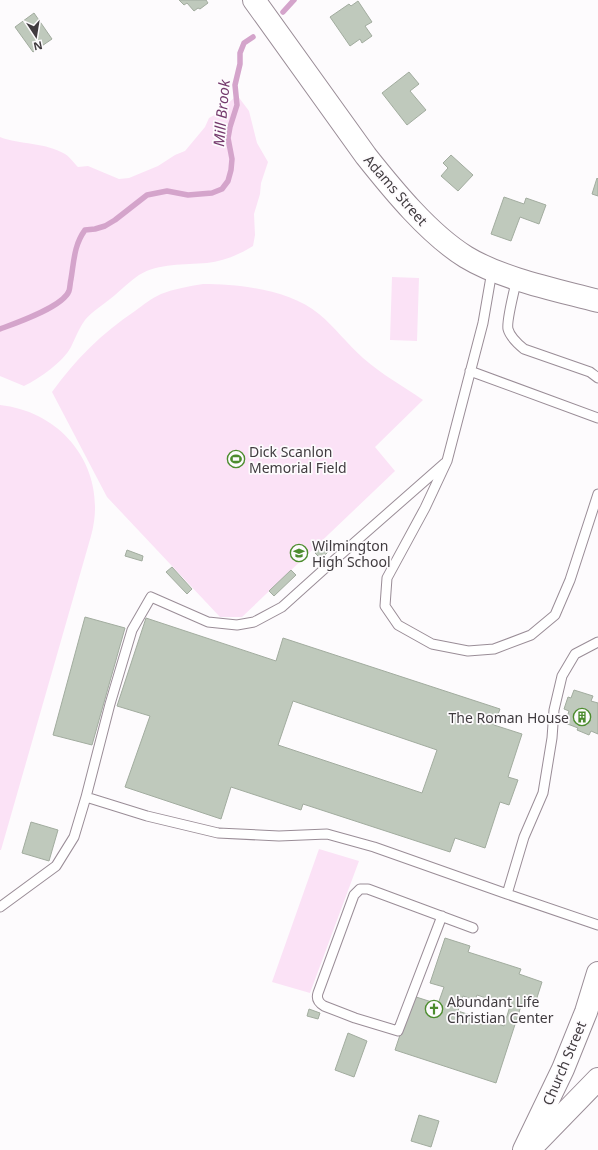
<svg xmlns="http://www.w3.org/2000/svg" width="598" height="1150" viewBox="0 0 598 1150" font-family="'Noto Sans',sans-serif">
<rect width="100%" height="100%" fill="#fdfbfd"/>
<!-- green -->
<path fill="#fbe2f6" d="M237,95L249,111L257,143L268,162L261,183L260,194L254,214L255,235L253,246C239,255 223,261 207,263C184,265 159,263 139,275C130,281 123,288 115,295C107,302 91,312 85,320C79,328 75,339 71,347C63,362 39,379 24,386L0,376V137C20,145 45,142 65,154C70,157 74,163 78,167L88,166L119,179L129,178L158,166L175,155L185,151L205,127L209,118L218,113Z
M392,277L419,278L417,341L390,340Z
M203,284C240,284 290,290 319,314C335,327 347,344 363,358C381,374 403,386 423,400L375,447L395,471L242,617H220L107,497L52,392C75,360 102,333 135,311C143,305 152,298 161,294C174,289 189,286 203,284Z
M0,405C65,412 109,471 91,536L1,850H0Z
M319,849L359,861L310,993L272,982Z"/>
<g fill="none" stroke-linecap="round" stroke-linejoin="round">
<!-- stream -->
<path stroke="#d4a4cb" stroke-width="5.5" d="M283,12L294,0
M0,329C16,323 63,307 69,291C70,288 70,283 71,279C74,261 74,245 85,230L95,229L105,226L115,220L147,195L167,191L188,195L212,193L222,189L228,181L231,170L232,159L228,138L230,127L237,105L235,85L240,64V53L244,43L253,37"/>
</g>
<!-- building -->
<path fill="#bfc9bc" stroke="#a2ac9f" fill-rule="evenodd" d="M179,0H206L208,3L200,9L198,8L194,11L187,3L184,5Z
M358,1L372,22L365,26L372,36L362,43L360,39L350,46L330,17L349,4L351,6Z
M34,13L52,39L33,52L15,27Z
M409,72L419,84L410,91L426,110L407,125L382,93Z
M451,155L473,175L458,191L441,176L448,168L443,163Z
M597,178L598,179V196L592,194Z
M504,197L524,204L526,198L546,205L539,224L520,217L511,241L491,234Z
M328,541L333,547L321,559L315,553Z
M127,550L143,556L142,561L125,556Z
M172,567L192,589L187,594L166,572Z
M291,570L296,575L274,596L269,591Z
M85,617L125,628L92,745L53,735Z
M146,618L276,661L283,638L500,709L494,725L522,734L508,777L518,780L509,805L500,802L485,848L455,838L450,852L303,804L301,810L231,787L221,819L125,787L150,716L117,706ZM293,701L437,750L422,793L278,745Z
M574,690L593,696L591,701L598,703V734L591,731L589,735L577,730L578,728L565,723L569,711L564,709L568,697L571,698Z
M31,822L58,830L49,861L22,853Z
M445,938L470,946L468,952L521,969L519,974L542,982L534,1007L522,1003L496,1083L395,1050L413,996L438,1004L444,987L430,983ZM477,995L510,1006L504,1026L458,1011L463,996L475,1000Z
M309,1009L320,1013L318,1019L307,1016Z
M348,1033L367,1041L354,1077L335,1070Z
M419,1115L439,1121L431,1147L411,1141Z"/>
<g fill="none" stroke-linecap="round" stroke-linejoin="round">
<defs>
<path id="service" d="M492,271L483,323L447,461L425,508L387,578L385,606L398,625L432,644L468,651L494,649L531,635L555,615L570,580L598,494
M517,278C515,288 506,321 508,329C510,337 518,344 524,349L590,372L598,378
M470,371L598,418
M598,642L575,654L562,676L554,710L552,738L543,793L524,837L507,894L598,925
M86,797L110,704L132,630L151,597L208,622L237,625L254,622L282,607L322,571L445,463
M0,907L56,866L74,837L86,797L147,816L218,833L279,836L327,834L374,847L507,894
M442,916L398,1031L355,1018L324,1006C319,1003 316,999 318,993L354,895L360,889H368L473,928"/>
<path id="tertiary" d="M254,0L366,156C393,190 429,234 466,257C502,279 557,290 598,301
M529,1150L598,1079"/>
<path id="secondary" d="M524,1150L563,1069L586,1012L598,973"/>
</defs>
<!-- service casing -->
<use href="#service" stroke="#9a8d97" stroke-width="11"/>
<!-- tertiary casing -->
<use href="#tertiary" stroke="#9a8d97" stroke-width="24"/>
<!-- secondary casing -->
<use href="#secondary" stroke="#9a8d97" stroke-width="24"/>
<!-- service -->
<use href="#service" stroke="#fff" stroke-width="9"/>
<!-- tertiary -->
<use href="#tertiary" stroke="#fff" stroke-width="22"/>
<!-- secondary -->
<use href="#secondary" stroke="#fff" stroke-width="22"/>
</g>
<!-- icons -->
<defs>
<symbol id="stadium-ring" viewBox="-11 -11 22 22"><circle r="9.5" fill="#fdfbfd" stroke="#4c8c2e" stroke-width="1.5"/><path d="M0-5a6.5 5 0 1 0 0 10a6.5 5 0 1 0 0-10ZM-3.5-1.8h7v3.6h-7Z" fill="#4c8c2e"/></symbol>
<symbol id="school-ring" viewBox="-11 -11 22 22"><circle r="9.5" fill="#fdfbfd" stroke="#4c8c2e" stroke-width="1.5"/><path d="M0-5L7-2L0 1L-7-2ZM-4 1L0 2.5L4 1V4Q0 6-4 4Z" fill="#4c8c2e"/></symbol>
<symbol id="building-ring" viewBox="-11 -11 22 22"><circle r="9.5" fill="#fdfbfd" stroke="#4c8c2e" stroke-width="1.5"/><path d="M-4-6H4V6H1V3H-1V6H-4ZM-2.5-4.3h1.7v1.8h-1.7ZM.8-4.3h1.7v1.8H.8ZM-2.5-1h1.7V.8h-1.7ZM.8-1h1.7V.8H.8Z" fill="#4c8c2e"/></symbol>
<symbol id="church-ring" viewBox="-11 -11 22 22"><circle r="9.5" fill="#fdfbfd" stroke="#4c8c2e" stroke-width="1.5"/><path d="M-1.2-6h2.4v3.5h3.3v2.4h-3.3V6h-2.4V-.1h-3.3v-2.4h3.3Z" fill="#4c8c2e"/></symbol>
</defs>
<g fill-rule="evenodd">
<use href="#stadium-ring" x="226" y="449" width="20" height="20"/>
<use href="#school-ring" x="289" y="543" width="20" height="20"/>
<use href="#building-ring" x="572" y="707" width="20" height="20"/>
<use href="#church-ring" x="424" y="999" width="20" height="20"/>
</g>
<g text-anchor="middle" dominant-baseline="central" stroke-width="3.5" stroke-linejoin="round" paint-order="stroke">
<!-- street labels -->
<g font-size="14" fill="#403b3f" stroke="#fdfbfd">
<text transform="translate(396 190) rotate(49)">Adams Street</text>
<text transform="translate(564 1063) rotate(-67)">Church Street</text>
</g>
<!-- poi labels -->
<g font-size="14" fill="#403b3f" stroke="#fdfbfd" text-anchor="start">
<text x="249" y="451">Dick Scanlon<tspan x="249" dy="16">Memorial Field</tspan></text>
<text x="312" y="545">Wilmington<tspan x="312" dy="16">High School</tspan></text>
<text x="569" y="717" text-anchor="end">The Roman House</text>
<text x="447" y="1001">Abundant Life<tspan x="447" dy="16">Christian Center</tspan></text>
</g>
<!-- water labels -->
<g font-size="15" font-style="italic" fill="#74396c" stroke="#fdfbfd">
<text transform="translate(221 113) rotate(-85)">Mill Brook</text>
</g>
</g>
<!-- north arrow -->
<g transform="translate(36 36) rotate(168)" stroke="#fdfbfd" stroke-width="3" paint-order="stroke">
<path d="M0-3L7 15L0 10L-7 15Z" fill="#403b3f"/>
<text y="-6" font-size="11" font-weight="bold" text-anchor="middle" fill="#403b3f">N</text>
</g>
</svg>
